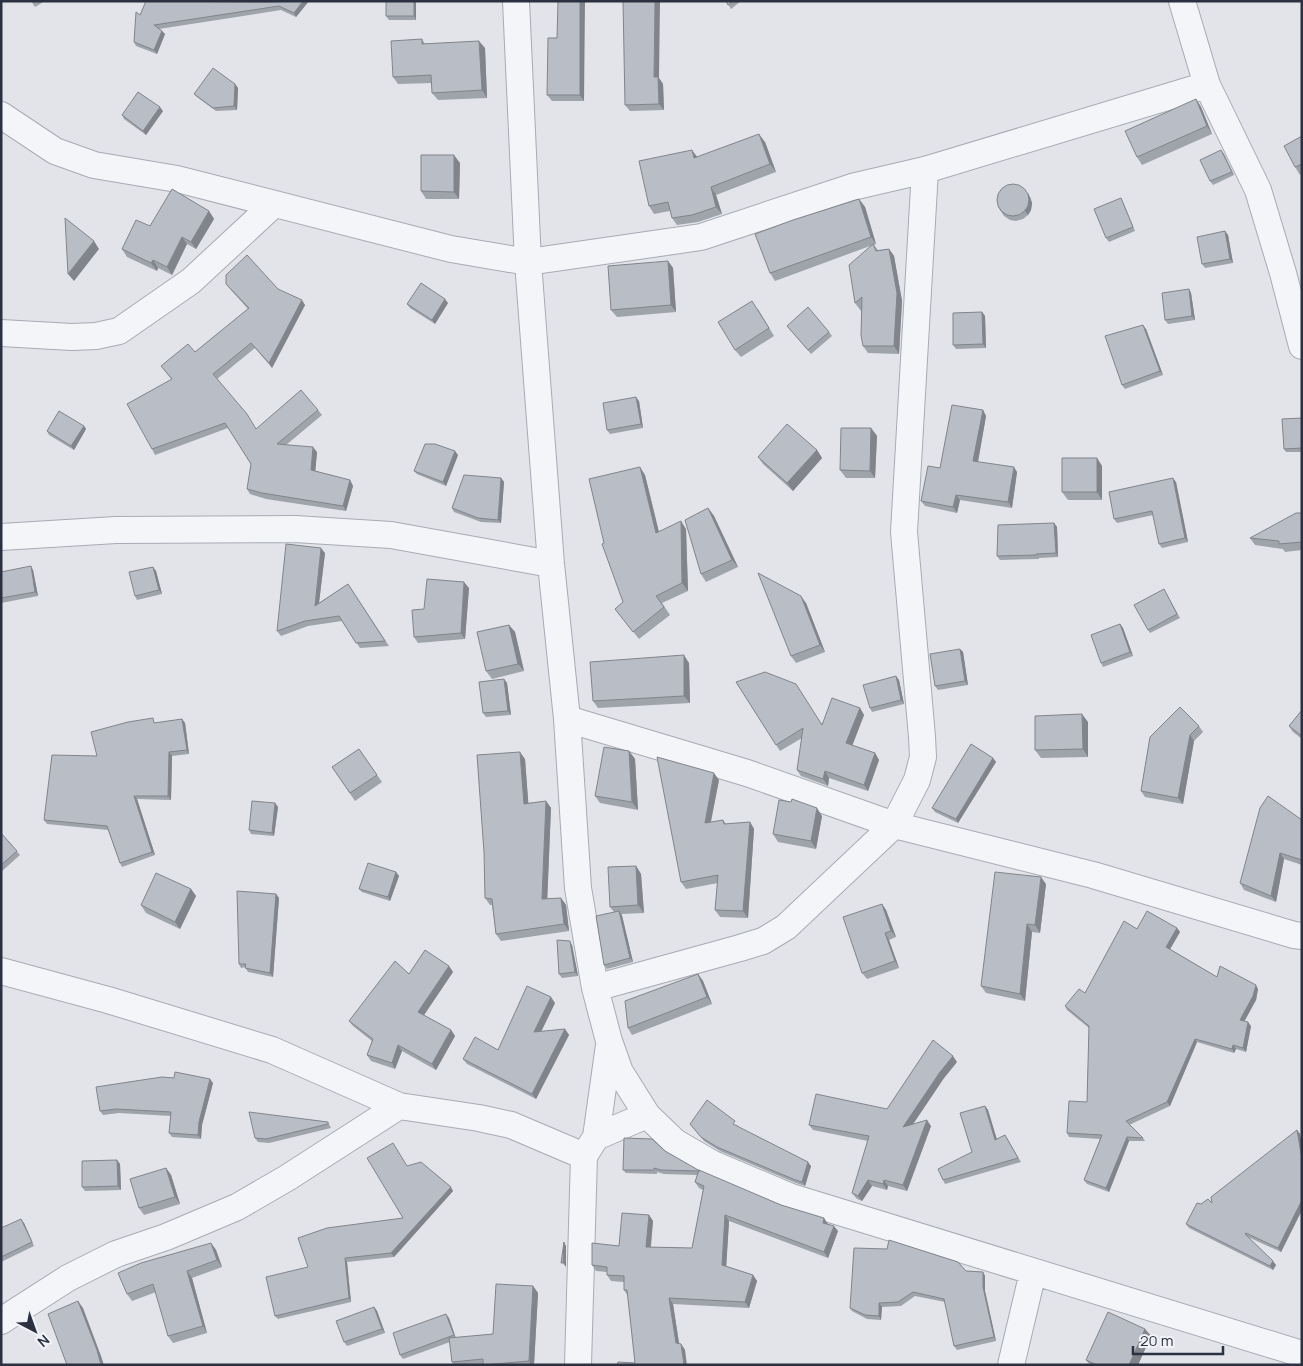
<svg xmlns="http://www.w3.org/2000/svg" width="1303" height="1366" viewBox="0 0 1303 1366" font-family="Manrope,sans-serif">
<rect width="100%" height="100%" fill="#e2e4ea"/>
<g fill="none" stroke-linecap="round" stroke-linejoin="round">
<defs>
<path id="minor" d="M516,1L528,262L551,564L567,719L578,888L595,988L609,1041L620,1072L647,1115L675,1142L713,1164L791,1197L1302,1354
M1182,1L1207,85L1258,190L1283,273L1302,346
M1,115L55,151L94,165L177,179L451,249L528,262L701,237L852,187L925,170L1207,85
M1,333L72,337L96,336L119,331L191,281L274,204
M1,537L116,530L295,529L391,535L551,564
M567,719L747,773L894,825L1093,875L1294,935L1302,936
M1,971L108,1000L272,1050L399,1106
M595,988L740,948L763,941L786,927L894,825L917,780L923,757L922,737L904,532L925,170
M596,1137L647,1115
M1,1321L68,1278L116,1254L166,1237L237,1207L287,1178L399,1106L479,1118L511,1125L584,1156
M578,1365L584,1156L596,1137L609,1045
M1011,1365L1033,1272"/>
</defs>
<!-- minor casing -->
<use href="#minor" stroke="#a7abb4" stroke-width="28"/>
<!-- minor -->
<use href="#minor" stroke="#f4f5f8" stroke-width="26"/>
</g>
<!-- wall -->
<path fill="#9fa3aa" d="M31,1H45L35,7Z
M309,1L296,17L281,10L159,29L165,34L157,54L136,46L134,42L140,15Z
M416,1V20H389L386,16Z
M726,1H741L731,9Z
M557,38L584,101H552L547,95Z
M422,39L425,44L485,48L487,98L438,100L432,93V83L398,84L393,77Z
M659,78L663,84L664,110L630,111L625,105Z
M235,84L238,88L237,110L216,111L197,97L194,94Z
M1196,99L1201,107L1212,134L1142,165L1137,157Z
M163,111L146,135L124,119L122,115Z
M1302,136V174L1300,175L1295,167Z
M765,142L776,172L716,195L722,214L698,222L677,225L672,218L670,211L654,214L649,206L697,157Z
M1221,150L1234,175L1213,185L1210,181Z
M460,163L459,199H426L421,191Z
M1030,197L1032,203L1031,210L1028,215L1023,219L1016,221L1010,220L1004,216L998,207Z
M1121,198L1123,202L1135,231L1109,242L1106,238Z
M859,199L865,207L876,244L874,245L878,250L889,249L894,256L902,301L899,354L868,353L863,346L862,310L861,311L855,303L870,246L775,281L770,273Z
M209,211L214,219L196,249L187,244L172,275L158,268L157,271L127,257L122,249L150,226Z
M1225,231L1228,235L1233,263L1205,268L1202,264Z
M668,261L673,268L676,312L617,317L611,310Z
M226,284L278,289L305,305L272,368L255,348L217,379L256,429L318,410L322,415L286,445L317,452L315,471L350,480L353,486L346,511L266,499L250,494L247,489L251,464L228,428L155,455L152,449L172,380L161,366L195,352L248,309L230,289Z
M1189,289L1191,293L1195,320L1168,324L1165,320Z
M448,303L435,324L410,308L407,304Z
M758,309L774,336L741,357L735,350Z
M982,312L985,316L986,348L956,349L953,345Z
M787,326L829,332L832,336L811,354Z
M1146,329L1163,375L1125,389L1122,385Z
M639,401L643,428L610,434L607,430Z
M983,410L986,416L978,462L1017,472L1012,508L960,500L957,513L925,506L921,501L940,468Z
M1302,418V452H1286L1284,449Z
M84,426L86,429L74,450L49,435L47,431Z
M871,428L877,436L875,478H846L840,470Z
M817,450L822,458L793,491L763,464L758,457Z
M458,455L446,486L417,474L414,471Z
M1097,458L1102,466V500H1068L1062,492Z
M645,475L659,532L686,529L688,591L662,603L670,615L639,639L615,609L623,602L604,543Z
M501,478L504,482L501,523L481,522L454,512L452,508Z
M1176,482L1188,542L1162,548L1159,544L1153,515L1117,523L1114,519Z
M708,508L714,516L738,567L706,582L701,574Z
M1302,513V550L1285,552L1283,549L1255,545L1250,538Z
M1054,523L1057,527L1058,557L1039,558V559L1000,560L997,556Z
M325,553L319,603L348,584L389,646L360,648L342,621L308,626L281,636L277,631Z
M153,567L156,571L162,594L137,600L135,596Z
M33,570L38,596L1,603V572Z
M469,588L465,639L418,643L414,637L424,609Z
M1164,589L1180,618L1150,633L1148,630Z
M806,603L825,652L796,663L791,656Z
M1120,624L1123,628L1133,656L1103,667L1101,663Z
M509,625L515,632L524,671L492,679L486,671Z
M960,649L963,652L968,685L938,690L935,686Z
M689,663L690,703L598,708L593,701Z
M504,679L507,683L511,715L486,717L483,713Z
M899,680L904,704L872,712L870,708Z
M736,682L822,724L860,708L864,715L852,745L875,753L879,760L868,791L829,778L828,786L801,776L797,770L802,738L780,751Z
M1302,710V739L1293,732L1289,726Z
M182,719L185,723L189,754L172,756L171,800L137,799L155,855L122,867L120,863L108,830L47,824L44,820L97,756L156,722V723Z
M1088,722V757L1041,758L1035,750Z
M1199,726L1203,732L1194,741L1183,804L1145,797L1141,791L1150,737Z
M359,749L382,782L355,801L332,767Z
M629,751L635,759L638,810L600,803L595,796Z
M993,758L996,762L958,823L935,812L932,808Z
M525,759L528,803L546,801L551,808L547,899L561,898L566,905L569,931L501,941L496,934L492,905H490L485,898Z
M719,780L711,822L723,820L726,824L750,822L754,829L748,918L720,917L715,910L718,883L686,889L681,882Z
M275,803L278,807L274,836L251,834L249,830Z
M822,816L816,849L778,842L773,834Z
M1302,820V865L1284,859L1276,902L1244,890L1240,883Z
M1,833L20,855L1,872Z
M636,866L641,874L644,913L621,914L633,962L607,969L604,965L614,912L610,907Z
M396,872L399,876L390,901L362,892L359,889Z
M1046,884L1040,933L1032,932L1025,1001L986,993L981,986Z
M191,889L196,896L180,929L146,913L141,905Z
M276,894L279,898L273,977L248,972L245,967L241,968L239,964Z
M882,904L886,910L896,937L889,940L899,968L867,979L862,973Z
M1177,928L1180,932L1170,949L1217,977L1258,989L1256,1000L1244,1021L1251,1026L1246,1052L1236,1049L1234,1053L1197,1042L1170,1106L1129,1125L1143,1138L1145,1141H1129L1109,1192L1087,1184L1084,1180L1100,1139L1069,1137L1067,1133L1087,1102L1089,1028L1067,1010L1065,1006L1085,993L1137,929Z
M572,945L578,976L562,978L559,974Z
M449,966L453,972L424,1015L451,1030L455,1036L436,1070L402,1051L395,1069L371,1061L367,1055L372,1041L353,1026L349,1021L409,974Z
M698,974L703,981L712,1004L632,1035L628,1028Z
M555,1003L541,1032L565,1029L569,1035L536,1099L467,1064L463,1059L498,1050Z
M957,1062L944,1078L913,1124L931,1126L907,1191L888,1186L887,1190L872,1186L862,1201L857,1199L852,1193L868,1141L813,1130L809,1125L887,1109Z
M213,1083L202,1125L201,1139L172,1137L169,1133L171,1116L119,1113L103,1115L100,1111Z
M985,1106L988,1110L997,1139L1005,1135L1021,1162L945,1184L943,1180L972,1152Z
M328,1122L331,1128L269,1143L258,1142L255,1138Z
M690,1124L738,1125L737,1126L811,1166L805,1186L796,1183L720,1151L704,1141Z
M1297,1130L1300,1134L1302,1146V1210L1281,1252L1248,1237L1276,1265L1273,1270L1189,1228L1186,1224L1201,1204L1212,1203Z
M665,1151L699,1171L828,1224L838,1231L828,1258L729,1221L726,1266L753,1275L757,1281L749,1308L673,1304L679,1344H681L685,1350L635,1363L628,1296L624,1290V1282L611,1281L607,1275V1272L596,1271L592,1265L619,1246L649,1215L653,1221L651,1247L692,1248L703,1190L699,1188L695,1182L697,1175L664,1174L657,1172V1174L626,1173L623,1170Z
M117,1160L120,1164L121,1190L85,1191L82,1187Z
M407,1166L453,1191L394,1257L347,1262L351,1302L278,1319L275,1316L308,1267L403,1218Z
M166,1168L171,1175L180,1204L144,1215L139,1208Z
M24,1223L34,1246L1,1262V1228Z
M211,1243L216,1250L222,1267L192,1278L207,1333L173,1343L168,1336L156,1292L132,1301L127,1294Z
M966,1271L983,1272L985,1276V1291L996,1341L957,1350L954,1346L945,1302L915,1296L901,1306L882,1307L881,1320L867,1319L852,1311L850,1308Z
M533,1286L538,1293L534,1365H453L452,1362L450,1342L403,1359L400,1355L449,1318L456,1338L493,1334Z
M374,1307L377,1311L385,1333L347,1346L344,1342Z
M1145,1329L1151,1336L1138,1365H1090L1086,1360Z"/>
<!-- shaded-wall -->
<path fill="#82848b" d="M303,1H309L296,17L294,13Z
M414,1H416V20L414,16Z
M580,1H585L584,101L580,95Z
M655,1H660L659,78L663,84L664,110L659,104L654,77Z
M162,31L165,34L157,54L154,50Z
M479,41L485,48L487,98L482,90Z
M235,84L238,88L237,110L234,106Z
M1196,99L1201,107L1212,134L1207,126Z
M160,107L163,111L146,135L143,131Z
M759,134L765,142L776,172L770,164Z
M692,150L698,158H694Z
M1221,150L1224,154L1234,175L1232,172Z
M454,155L460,163L459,199L454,192Z
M711,187L716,195L722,214L716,207Z
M1028,193L1030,197L1032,203L1031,210L1028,215L1025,211Z
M859,199L865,207L876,244L871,237Z
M209,211L214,219L196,249L191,242Z
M1225,231L1228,235L1233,263L1230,259Z
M182,237L187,244L172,275L167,267Z
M94,241L99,249L74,281L68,274Z
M889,249L894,256L902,301L899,354L894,346Z
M153,260L158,268L157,271L151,263Z
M668,261L673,268L676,312L671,305Z
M1189,289L1191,293L1195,320L1192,316Z
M445,299L448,303L435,324L432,320Z
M302,300L305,305L272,368L269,363Z
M982,312L985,316L986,348L983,344Z
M1143,325L1146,329L1163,375L1160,371Z
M636,397L639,401L643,428L641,424Z
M983,410L986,416L977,467L973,461Z
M84,426L86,429L74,450L71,446Z
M871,428L877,436L875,478L870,471Z
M313,447L317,452L315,475L311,470Z
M817,450L822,458L793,491L787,483Z
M455,451L458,455L446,486L443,482Z
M1097,458L1102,466V500L1097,492Z
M640,467L645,475L661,541L656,533Z
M1014,467L1017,472L1012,508L1008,502Z
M501,478L504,482L501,523L498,520Z
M1173,478L1176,482L1188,542L1185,538Z
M350,480L353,486L346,511L343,506Z
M956,495L960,500L957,513L953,507Z
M708,508L714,516L738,567L732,560Z
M681,521L686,529L688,591L682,583Z
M1054,523L1057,527L1058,557L1056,553Z
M321,548L325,553L318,611L315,606Z
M31,566L33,570L38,596L35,592Z
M153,567L156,571L162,594L159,590Z
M464,582L469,588L465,639L461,633Z
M801,596L806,603L825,652L820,645Z
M1120,624L1123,628L1133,656L1130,652Z
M509,625L515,632L524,671L518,664Z
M960,649L963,652L968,685L965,681Z
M684,655L689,663L690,703L684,696Z
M896,676L899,680L904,704L901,700Z
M504,679L507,683L511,715L508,711Z
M860,708L864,715L851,749L846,743Z
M1082,714L1088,722V757L1083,749Z
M182,719L185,723L189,754L187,750Z
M1190,735L1194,741L1183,804L1178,798Z
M629,751L635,759L638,810L632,802Z
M169,752L172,756L171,800L168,796Z
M520,752L525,759L529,811L524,804Z
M875,753L879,760L868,791L864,785Z
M993,758L996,762L958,823L956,819Z
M825,771L829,778L828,786L823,779Z
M714,773L719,780L709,830L705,823Z
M134,796L137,799L155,855L152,852Z
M546,801L551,808L547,906L542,899Z
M275,803L278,807L274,836L272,833Z
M817,808L822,816L816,849L811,841Z
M750,822L754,829L748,918L743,911Z
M1280,853L1284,859L1276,902L1271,896Z
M636,866L641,874L644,913L638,905Z
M396,872L399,876L390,901L388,897Z
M1041,877L1046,884L1040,933L1035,925Z
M191,889L196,896L180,929L175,922Z
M276,894L279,898L273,977L270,973Z
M561,898L566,905L569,931L564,924Z
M882,904L886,910L896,937L891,931Z
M619,911L622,915L633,962L630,958Z
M1027,924L1032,932L1025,1001L1020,994Z
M1177,928L1180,932L1169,951L1166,947Z
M885,933L889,940L899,968L895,961Z
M570,941L572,945L578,976L575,972Z
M449,966L453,972L422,1018L418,1012Z
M698,974L703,981L712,1004L707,997Z
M1256,985L1258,989L1256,1000L1243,1024L1240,1020Z
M551,997L555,1003L538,1038L534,1032Z
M1248,1022L1251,1026L1246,1052L1243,1048Z
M565,1029L569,1035L536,1099L532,1094Z
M451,1030L455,1036L436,1070L432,1064Z
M1195,1039L1197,1042L1170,1106L1167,1102Z
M398,1045L402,1051L395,1069L392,1063Z
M1233,1045L1236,1049L1234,1053L1232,1049Z
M953,1056L957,1062L944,1078L907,1133L903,1127L940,1072Z
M210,1079L213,1083L202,1125L201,1139L198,1135L199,1122Z
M985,1106L988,1110L998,1144L995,1140Z
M927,1120L931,1126L907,1191L903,1185Z
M1297,1130L1300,1134L1302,1146V1159Z
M1127,1137L1129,1141L1109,1192L1106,1188Z
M117,1160L120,1164L121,1190L118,1186Z
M808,1162L811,1166L805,1186L802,1182Z
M166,1168L171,1175L180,1204L175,1197Z
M868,1180L872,1186L862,1201L858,1196Z
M884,1180L888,1186L887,1190L883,1184Z
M451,1187L453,1191L394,1257L391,1253Z
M1302,1200V1210L1281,1252L1278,1248Z
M649,1215L653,1221L650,1252L646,1247Z
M725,1215L729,1221L726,1271L722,1265Z
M824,1218L828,1224L823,1223Z
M21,1219L24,1223L34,1246L32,1242Z
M834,1226L838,1231L828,1258L824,1252Z
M564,1242L566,1246V1267L563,1263Z
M211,1243L216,1250L222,1267L217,1260Z
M345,1258L347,1262L351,1302L349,1298Z
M1273,1261L1276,1265L1273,1270L1270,1266Z
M187,1271L192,1278L207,1333L203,1326Z
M983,1272L985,1276V1291L996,1341L994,1337L983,1287Z
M753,1275L757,1281L749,1308L745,1302Z
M533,1286L538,1293L534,1365H531L529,1361Z
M669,1298L673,1304L680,1349L676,1343Z
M78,1301L83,1308L101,1356L104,1365H101Z
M879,1303L882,1307L881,1320L879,1316Z
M374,1307L377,1311L385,1333L382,1329Z
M446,1314L449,1318L456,1339L454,1335Z
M1145,1329L1151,1336L1138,1365H1129Z
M681,1344L685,1350L687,1365H684Z"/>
<!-- building -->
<path fill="#b9bdc6" stroke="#82848b" d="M146,1L267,2L303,1L294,13L279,6L154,25L162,31L154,50L134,42L136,12L140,15Z
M386,1H414V16H386Z
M558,1H580V95H547L548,38H557Z
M623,1H655L654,77H658L659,104L625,105Z
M726,1H733L728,5Z
M422,39V44L479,41L482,90L432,93L431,75L393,77L391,41Z
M213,68L235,84L234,106L213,108L194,94Z
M138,92L160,107L143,131L122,115Z
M1196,99L1207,126L1137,157L1125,131Z
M759,134L770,164L711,187L716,207L692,215L672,218L668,202L649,206L639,161L692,150L694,158Z
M1302,136V164L1295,167L1284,146Z
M1221,150L1232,172L1210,181L1200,160Z
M421,155H454V192L421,191Z
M997 200a16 16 0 1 1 32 0a16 16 0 1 1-32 0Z
M172,189L209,211L191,242L182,237L167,267L153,260L151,263L122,249L136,220L150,226Z
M1121,198L1133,227L1106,238L1094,209Z
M859,199L871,237L770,273L755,234L793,220Z
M65,218L94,241L68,274Z
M1225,231L1230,259L1202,264L1197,237Z
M873,244L876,251L889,249L897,293L894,346H863L861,335L862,297L855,303L849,265Z
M247,255L278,289L302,300L269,363L251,343L213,374L247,414L256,429L301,390L318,410L277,444L313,447L311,470L350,480L343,506L262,493L247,489L251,464L225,423L152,449L127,404L172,379L161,366L188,344L195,352L249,308L226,284V275Z
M668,261L671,305L611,310L608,266Z
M421,283L445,299L432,320L407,304Z
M1189,289L1192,316L1165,320L1162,293Z
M752,301L769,328L735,350L718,322Z
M808,307L829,332L808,350L787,326Z
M982,312L983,344L953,345V313Z
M1143,325L1160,371L1122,385L1105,336Z
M636,397L641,424L607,430L603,403Z
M952,405L983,410L973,461L1014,467L1008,502L956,495L953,507L921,501L928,466L940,468Z
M59,411L84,426L71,446L47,431Z
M1302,418V448L1284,449L1282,419Z
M787,424L817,450L787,483L758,457Z
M841,428H871L870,471L840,470Z
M425,444H435L455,451L443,482L414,471Z
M1062,458H1097V492H1062Z
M640,467L656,533L681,521L682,583L656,596L664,607L633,632L615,609L623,602L602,544L604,543L589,479Z
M464,475L501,478L498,520L478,518L452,508Z
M1173,478L1185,538L1159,544L1152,511L1114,519L1109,492Z
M708,508L732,560L701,574L685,520Z
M1296,513H1302V542L1279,544V541L1250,538Z
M1054,523L1056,553L1036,554V555L997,556L998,525Z
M286,544L321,548L315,606L348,584L385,641L356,643L339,616L305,621L277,631Z
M31,566L35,592L1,598V572Z
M153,567L159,590L135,596L129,572Z
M758,573L801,596L820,645L791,656Z
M427,579L464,582L461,633L414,637L412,610L424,609Z
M1164,589L1177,614L1148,630L1134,605Z
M1120,624L1130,652L1101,663L1091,635Z
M509,625L518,664L486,671L477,632Z
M960,649L965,681L935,686L930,654Z
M684,655V696L593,701L590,662Z
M765,672L796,684L822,725L832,698L860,708L846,743L875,753L864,785L825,771L823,779L797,770L803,728L776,745L736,682Z
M896,676L901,700L870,708L863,685Z
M504,679L508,711L483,713L479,682Z
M1180,707L1199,726L1190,735L1178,798L1141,791L1150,737Z
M1302,710V736L1289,726Z
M1082,714L1083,749L1035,750V716Z
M153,718L154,723L182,719L187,750L169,752L168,796H134L152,852L120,863L107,826L44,820L52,755L97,756L91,732L128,722Z
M971,744L993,758L956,819L932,808Z
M604,747L629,751L632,802L595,796Z
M359,749L377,775L350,793L332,767Z
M520,752L524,804L546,801L542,899L561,898L564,924L496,934L492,899L485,898L484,852L477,755Z
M657,757L714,773L705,823L723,820L724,824L750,822L743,911L715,910L718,875L681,882Z
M1268,796L1302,820V860L1280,853L1271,896L1240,883L1260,808Z
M792,799L817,808L811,841L773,834L779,800L791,802Z
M252,801L275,803L272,833L249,830Z
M1,833L17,851L1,865Z
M368,863L396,872L388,897L359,889Z
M636,866L638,905L610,907L608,867Z
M995,872L1041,877L1035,925L1027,924L1020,994L981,986Z
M156,873L191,889L175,922L141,905Z
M237,891L276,894L270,973L245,968L246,964H239Z
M882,904L891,931L885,933L895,961L862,973L843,917Z
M619,911L630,958L604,965L596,916Z
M1147,911L1177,928L1166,947L1217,977L1220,966L1256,985L1253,996L1240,1020L1248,1022L1243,1048L1233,1045L1232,1049L1195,1039L1167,1102L1126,1121L1143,1138L1127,1137L1106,1188L1084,1180L1102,1135L1067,1133L1069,1101L1087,1102L1089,1026L1065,1006L1079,989L1085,993L1124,921L1137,929Z
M557,940L570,941L575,972L559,974Z
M425,950L449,966L418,1012L451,1030L432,1064L398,1045L392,1063L367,1055L373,1039L349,1021L395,961L409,974Z
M698,974L707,997L628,1028L625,1001Z
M527,986L551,997L534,1032L565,1029L532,1094L463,1059L475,1037L498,1050Z
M933,1040L953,1056L940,1072L903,1127L927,1120L903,1185L884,1180L883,1184L868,1180L858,1196L852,1193L869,1136L809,1125L816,1094L887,1109Z
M175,1072L210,1079L199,1122L198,1135L169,1133L171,1112L116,1109L100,1111L96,1087L162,1077L174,1078Z
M707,1100L735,1121L733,1124L808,1162L802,1182L793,1179L717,1147L701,1137L690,1124Z
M985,1106L995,1140L1005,1135L1018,1158L943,1180L938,1169L972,1152L960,1113Z
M249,1112L328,1122V1124L266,1139L255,1138Z
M1297,1130L1302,1159V1200L1278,1248L1246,1233L1245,1234L1273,1261L1270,1266L1186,1224L1197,1203L1201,1204L1208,1199L1212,1203L1211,1197Z
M624,1138L652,1139L665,1151L700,1171L661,1170L654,1168V1170H623Z
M393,1143L407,1166L421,1162L451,1187L391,1253L345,1258L349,1298L275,1316L266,1277L308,1267L298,1238L327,1228L403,1218L367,1158Z
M117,1160L118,1186L82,1187V1161Z
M166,1168L175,1197L139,1208L130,1179Z
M699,1170L781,1205L824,1218L823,1223L834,1226L824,1252L725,1215L722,1265L753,1275L745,1302L669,1298L676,1343L681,1344L684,1365H617L618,1362L635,1363L627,1290H624V1276L607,1275V1267L592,1265V1243L619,1246L622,1213L649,1215L646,1247L692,1248L704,1186L695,1182Z
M21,1219L32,1242L1,1257V1228Z
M889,1240L958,1262L966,1271L983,1272V1287L994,1337L954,1346L944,1299L913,1292L898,1302L879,1303V1316L865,1315L850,1308L854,1248L887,1249Z
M564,1242L563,1263H561Z
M211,1243L217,1260L187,1271L203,1326L168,1336L153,1284L127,1294L118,1273L141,1263Z
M496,1284L533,1286L529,1361L483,1365V1359L452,1362L449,1338L493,1334Z
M78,1301L97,1350L101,1365H67L48,1314Z
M374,1307L382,1329L344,1342L336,1321Z
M1108,1312L1145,1329L1129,1365H1097L1086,1360Z
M446,1314L454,1335L400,1355L393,1333Z"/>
<!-- border -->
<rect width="1303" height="1366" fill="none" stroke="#2b3141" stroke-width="5"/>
<!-- north arrow -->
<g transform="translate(35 1331) rotate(139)" stroke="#f2f3f7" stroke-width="4" paint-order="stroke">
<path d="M0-4L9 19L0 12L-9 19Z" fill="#2b3141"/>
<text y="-8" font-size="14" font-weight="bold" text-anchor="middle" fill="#2b3141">N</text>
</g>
<!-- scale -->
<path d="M1133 1346v8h90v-8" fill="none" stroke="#2b3141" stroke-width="2.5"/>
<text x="1140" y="1346" font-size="15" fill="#2b3141" stroke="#f2f3f7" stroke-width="4" paint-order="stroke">20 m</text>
</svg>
